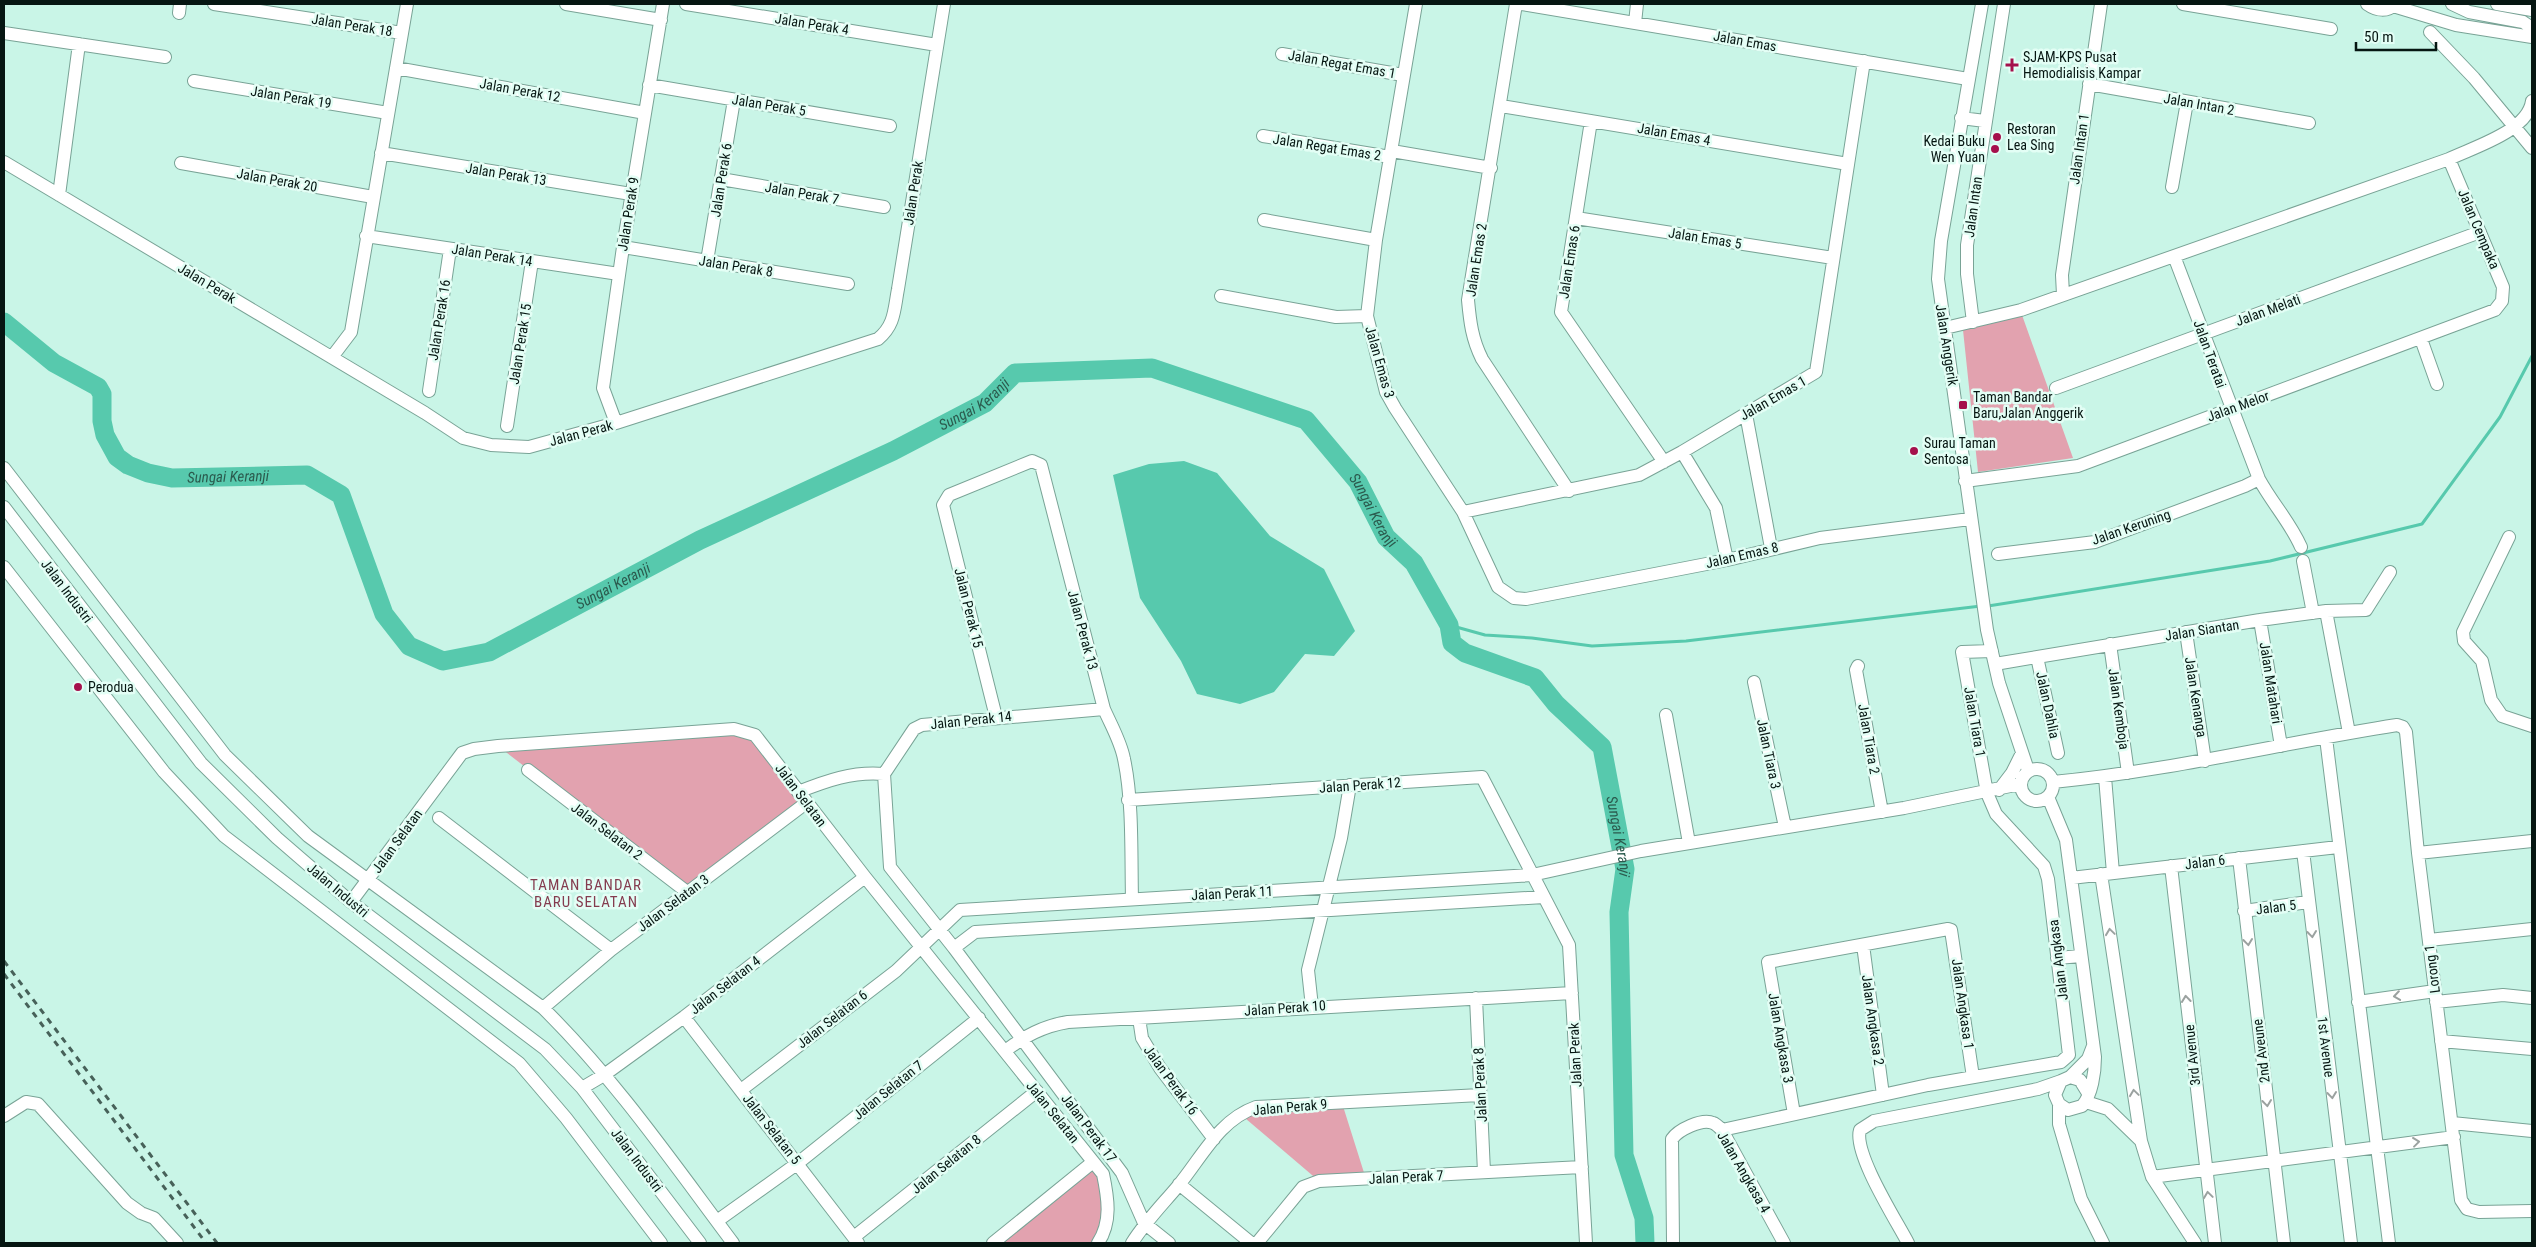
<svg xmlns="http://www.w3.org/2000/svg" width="2536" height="1247" viewBox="0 0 2536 1247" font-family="'Roboto Condensed',sans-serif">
<rect width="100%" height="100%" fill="#c9f5e7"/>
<!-- green -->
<path fill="#e2a2af" d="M2022,315L2073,458L1978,472L1963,330Z
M745,731L806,803L687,892L498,746Z
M1342,1103L1366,1179L1319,1181L1239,1113Z
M1093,1162L1109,1203L1098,1243H993Z"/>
<!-- water -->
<path fill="#57c9ad" d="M1184,461L1217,473L1270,536L1324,569L1355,631L1334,656L1305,654L1274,692L1240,704L1197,694L1181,661L1140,598L1113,475L1149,464Z"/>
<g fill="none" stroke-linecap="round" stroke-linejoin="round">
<!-- stream -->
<path stroke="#57c9ad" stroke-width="3" d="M1988,606L2270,561L2422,524L2500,417L2532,356
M1449,625L1485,635L1532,638L1592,646L1686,641L1981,606"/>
<!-- river -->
<path stroke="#57c9ad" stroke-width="19" id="s1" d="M4,322L54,363L98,387L102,394V421L105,435L117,457L128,465L148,473L172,478L307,475L341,495L384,614L409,646L443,661L489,652L700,540L893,451L985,403L1015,373L1152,368L1306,420L1358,482L1386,537L1414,563L1449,625L1452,643L1465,653L1535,678L1556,704L1602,747L1625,869L1619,912L1624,1155L1644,1218L1645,1243"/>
<defs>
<path id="minor" d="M214,4L402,33
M566,4L661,20
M686,4L937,45
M1416,4L1376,240L1367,316L1386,392L1395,408L1463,512L1498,587L1514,598L1526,599L1727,560L1820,538L1970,519
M1516,4L1468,300C1470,322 1472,339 1482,359L1569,491
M1522,4L1968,79
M1982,4L1941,241L1938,279L1987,630L1999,683L2028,770
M2183,4L2331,29
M2367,4C2377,11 2387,12 2396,4
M2452,4L2469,12L2523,22L2532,28
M2497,4L2532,10
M2393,6L2456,25L2532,37
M179,13L180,4
M1635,23L1637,4
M2430,32L2474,78L2532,148
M4,33L165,57
M1282,54L1403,75
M396,68L645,113
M194,81L388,113
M2089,84L2309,123
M649,85L890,126
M1501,106L1848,164
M1961,118L1985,121
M1591,121L1561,312L1664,462
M1263,136L1390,157
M1392,151L1491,168
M381,153L631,194
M4,162L425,413L463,438L491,445L529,447L616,423L878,339C895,325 894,310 898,289L944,4
M181,163L373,197
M721,179L884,207
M2172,187L2187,102
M59,195L79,44
M1576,218L1833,258
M1264,220L1376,240
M366,236L619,274
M623,247L848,284
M2174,256L2259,479C2272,503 2290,522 2301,547
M707,261L734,100
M2063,295L2062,275L2101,4
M1221,296L1336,317L1367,316
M1973,322L1967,274V245L2004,4
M1945,328L2021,310L2449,159C2474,147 2528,131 2532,101
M2421,339L2437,384
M332,357L351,332L407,4
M2056,388L2480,232
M429,391L450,249
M1746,414L1771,548
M616,423L603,388L623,247L663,4
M507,426L532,261
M1682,452L1716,508L1727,560
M4,468L225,755L308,836L543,1008C615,1079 673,1163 733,1243
M1965,481L2078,466L2495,310L2502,301L2503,287L2449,159
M4,507L201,763L277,838L351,902L545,1049L582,1088L700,1243
M1463,512L1639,475L1682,452L1816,372L1864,61
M2509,537L2463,632L2464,641L2482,661L2491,700L2502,716L2532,726
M1998,554L2095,542L2245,486L2259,479
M2303,561L2313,613
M4,567L164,772L224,836L519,1063L566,1118L661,1243
M2326,611L2349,733
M2260,620L2281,746
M2186,632L2205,761
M2110,644L2128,773
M2037,657L2058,753
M1995,664L2260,620L2326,611L2366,610L2390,572
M1858,666L1856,670L1882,812
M1754,682L1785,827
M1104,709L922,725L914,729L884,774L890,867L954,948L1122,1173L1144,1223L1169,1243
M1666,715L1689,843
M996,717L943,505L949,495L1032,461L1041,465L1104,709C1111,725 1121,742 1124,759C1133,800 1131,857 1132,899
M2326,738L2389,1243
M2021 785a16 16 0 1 1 32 0a16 16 0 1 1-32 0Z
M528,770L687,892
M2105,777L2113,873
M2053,782C2169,771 2282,743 2397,725L2403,727L2406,732L2418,853L2461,1200L2467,1209L2479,1212L2532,1211
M1999,790L2012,773L2022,753
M798,792C826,781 853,771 884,774
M2048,797L2066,840L2095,1057C2095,1072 2092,1095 2082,1106L2068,1110L2059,1104L2055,1095L2061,1081L2070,1077L2080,1080L2088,1093
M1128,800L1482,777L1569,945L1586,1243
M439,818L611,950
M2303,851L2351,1243
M2418,853L2532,841
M2239,858L2284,1243
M2171,866L2215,1243
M2101,874L2141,1141
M2071,878L2338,847
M351,902L462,753L474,749L498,746L734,729L755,735L865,877L1103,1174C1108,1198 1112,1222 1098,1243
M2244,911L2308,902
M2429,940L2532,929
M1863,945L1883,1095
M954,948L975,932L1544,897
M2057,958L2081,956
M1476,998L1484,1172
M2358,1002L2435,991
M2436,1002L2503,995L2532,998
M1312,1007L1308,970L1341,838L1350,785
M543,1008L611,950L806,803
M684,1017L858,1243
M1139,1018L1142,1038L1160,1068L1214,1139
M2441,1041L2532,1049
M1005,1051C1025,1036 1043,1026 1068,1022L1572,993
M2070,1077L2088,1059L2093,1046
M582,1088L604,1075L684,1017L865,877
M741,1090L896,971L960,910L1532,875L1641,851L1904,808L2020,784
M2086,1102L2108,1109L2141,1141L2152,1177L2195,1243
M2059,1104V1124L2081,1199L2103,1243
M1794,1114L1768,962L1948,929L1951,930L1973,1077
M4,1116L26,1102L38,1104L127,1203L141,1213L154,1218L177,1243
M2452,1123L2532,1131
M1722,1130L1928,1085L2061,1062L2069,1055L2048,879L2044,866L1996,814L1987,793L1962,652L1992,651
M2152,1177L2454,1137
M1179,1184L1251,1243
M717,1221L798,1163L979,1018
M854,1237L1037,1091
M993,1243L1093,1162
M1132,1243C1145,1222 1162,1205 1178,1186C1202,1157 1219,1120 1256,1107L1480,1095
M1257,1243L1303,1187L1319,1181L1582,1167
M1673,1243L1672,1139C1678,1130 1702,1118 1713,1123C1716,1124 1720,1128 1722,1130L1784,1243
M1908,1243C1896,1220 1853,1153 1860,1130L1874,1121L2038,1089L2061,1081"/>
</defs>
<!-- minor casing -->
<use href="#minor" stroke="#79a396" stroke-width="14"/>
<!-- minor -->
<use href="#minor" stroke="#fff" stroke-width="12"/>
<!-- rail -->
<path stroke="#476159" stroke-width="3" stroke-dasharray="6 6" stroke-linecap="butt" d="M4,961L217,1243
M4,974L206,1243"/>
</g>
<!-- one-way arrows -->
<defs><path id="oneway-chevron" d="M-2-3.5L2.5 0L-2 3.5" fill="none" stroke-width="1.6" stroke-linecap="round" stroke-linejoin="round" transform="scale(1.25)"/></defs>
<g stroke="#9ba2a0">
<use href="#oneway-chevron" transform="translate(2110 932) rotate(-98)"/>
<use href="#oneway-chevron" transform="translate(2312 934) rotate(83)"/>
<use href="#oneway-chevron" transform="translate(2248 942) rotate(83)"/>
<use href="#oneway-chevron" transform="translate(2397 996) rotate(172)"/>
<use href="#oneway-chevron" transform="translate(2186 999) rotate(-96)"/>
<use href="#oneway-chevron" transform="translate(2134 1093) rotate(-98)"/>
<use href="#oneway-chevron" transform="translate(2332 1095) rotate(83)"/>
<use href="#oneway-chevron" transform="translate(2267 1103) rotate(83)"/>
<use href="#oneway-chevron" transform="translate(2416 1142) rotate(-7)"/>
<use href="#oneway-chevron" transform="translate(2208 1195) rotate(-98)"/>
</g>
<!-- markers -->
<g fill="#a5104c" stroke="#e3fef5" stroke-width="2">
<path d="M2009.5 57.5h5v5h5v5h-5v5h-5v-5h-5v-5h5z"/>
<circle cx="1997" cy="137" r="5"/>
<circle cx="1995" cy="149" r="5"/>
<rect x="1958" y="400" width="10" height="10" rx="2.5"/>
<circle cx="1914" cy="451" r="5"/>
<circle cx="78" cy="687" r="5"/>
</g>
<g text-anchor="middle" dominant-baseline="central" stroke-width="5" stroke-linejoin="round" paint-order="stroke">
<!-- street labels -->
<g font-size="14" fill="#061612" stroke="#e3fef5">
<text transform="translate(812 24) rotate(9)">Jalan Perak 4</text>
<text transform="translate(352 25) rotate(9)">Jalan Perak 18</text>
<text transform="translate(1745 41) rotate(10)">Jalan Emas</text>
<text transform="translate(1342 64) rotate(10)">Jalan Regat Emas 1</text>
<text transform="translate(520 90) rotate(10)">Jalan Perak 12</text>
<text transform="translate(291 97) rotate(9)">Jalan Perak 19</text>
<text transform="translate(2199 104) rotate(10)">Jalan Intan 2</text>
<text transform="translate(769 105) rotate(9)">Jalan Perak 5</text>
<text transform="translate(1674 134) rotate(10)">Jalan Emas 4</text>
<text transform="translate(1327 147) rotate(9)">Jalan Regat Emas 2</text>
<text transform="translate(2079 149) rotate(-82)">Jalan Intan 1</text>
<text transform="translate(506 174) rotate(9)">Jalan Perak 13</text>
<text transform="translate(277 180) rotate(10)">Jalan Perak 20</text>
<text transform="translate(721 180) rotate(-81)">Jalan Perak 6</text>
<text transform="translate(802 193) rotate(10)">Jalan Perak 7</text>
<text transform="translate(913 193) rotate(-81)">Jalan Perak</text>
<text transform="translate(1973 207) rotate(-82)">Jalan Intan</text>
<text transform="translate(628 214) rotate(-81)">Jalan Perak 9</text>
<text transform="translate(2479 229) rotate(67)">Jalan Cempaka</text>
<text transform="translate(1705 238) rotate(9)">Jalan Emas 5</text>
<text transform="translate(492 255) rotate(9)">Jalan Perak 14</text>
<text transform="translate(1476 260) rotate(-81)">Jalan Emas 2</text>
<text transform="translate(1569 262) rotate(-81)">Jalan Emas 6</text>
<text transform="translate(736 266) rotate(9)">Jalan Perak 8</text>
<text transform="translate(207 283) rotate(31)">Jalan Perak</text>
<text transform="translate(2268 310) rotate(-20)">Jalan Melati</text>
<text transform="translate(439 320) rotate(-81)">Jalan Perak 16</text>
<text transform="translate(520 344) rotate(-81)">Jalan Perak 15</text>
<text transform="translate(1947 345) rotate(81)">Jalan Anggerik</text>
<text transform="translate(2210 354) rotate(70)">Jalan Teratai</text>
<text transform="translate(1380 362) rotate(74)">Jalan Emas 3</text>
<text transform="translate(1773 398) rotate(-30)">Jalan Emas 1</text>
<text transform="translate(2238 406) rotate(-20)">Jalan Melor</text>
<text transform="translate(581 433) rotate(-15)">Jalan Perak</text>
<text transform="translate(2131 527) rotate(-19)">Jalan Keruning</text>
<text transform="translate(1742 555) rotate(-13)">Jalan Emas 8</text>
<text transform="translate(67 591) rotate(53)">Jalan Industri</text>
<text transform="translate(969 608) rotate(76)">Jalan Perak 15</text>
<text transform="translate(1083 630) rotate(75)">Jalan Perak 13</text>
<text transform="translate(2202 630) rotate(-9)">Jalan Siantan</text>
<text transform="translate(2271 683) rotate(81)">Jalan Matahari</text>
<text transform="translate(2196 697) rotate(81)">Jalan Kenanga</text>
<text transform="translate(2048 705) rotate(78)">Jalan Dahlia</text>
<text transform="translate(2119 709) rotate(82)">Jalan Kemboja</text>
<text transform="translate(971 720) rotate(-6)">Jalan Perak 14</text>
<text transform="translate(1975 722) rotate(80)">Jalan Tiara 1</text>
<text transform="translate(1869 739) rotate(80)">Jalan Tiara 2</text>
<text transform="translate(1769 754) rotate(78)">Jalan Tiara 3</text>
<text transform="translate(1360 785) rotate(-4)">Jalan Perak 12</text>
<text transform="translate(801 795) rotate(53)">Jalan Selatan</text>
<text transform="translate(607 831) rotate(37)">Jalan Selatan 2</text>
<text transform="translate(397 841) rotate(-54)">Jalan Selatan</text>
<text transform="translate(2205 862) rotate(-7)">Jalan 6</text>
<text transform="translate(338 890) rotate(40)">Jalan Industri</text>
<text transform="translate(1232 893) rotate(-3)">Jalan Perak 11</text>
<text transform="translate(673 903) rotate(-37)">Jalan Selatan 3</text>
<text transform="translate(2276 907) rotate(-7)">Jalan 5</text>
<text transform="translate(2058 960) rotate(-97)">Jalan Angkasa</text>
<text transform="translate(2432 969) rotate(-97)">Lorong 1</text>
<text transform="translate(725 985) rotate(-38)">Jalan Selatan 4</text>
<text transform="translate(1963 1004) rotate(82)">Jalan Angkasa 1</text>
<text transform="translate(1285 1008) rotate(-4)">Jalan Perak 10</text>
<text transform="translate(832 1019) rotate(-38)">Jalan Selatan 6</text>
<text transform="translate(1873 1020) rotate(82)">Jalan Angkasa 2</text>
<text transform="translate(1781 1038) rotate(80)">Jalan Angkasa 3</text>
<text transform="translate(2326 1047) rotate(83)">1st Avenue</text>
<text transform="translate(2261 1051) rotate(-97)">2nd Aveune</text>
<text transform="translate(1575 1055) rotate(-93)">Jalan Perak</text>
<text transform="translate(2192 1055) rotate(-96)">3rd Avenue</text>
<text transform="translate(1171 1080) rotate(54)">Jalan Perak 16</text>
<text transform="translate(1480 1085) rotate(-93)">Jalan Perak 8</text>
<text transform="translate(888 1090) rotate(-39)">Jalan Selatan 7</text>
<text transform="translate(1290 1107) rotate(-5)">Jalan Perak 9</text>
<text transform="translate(1053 1112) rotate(51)">Jalan Selatan</text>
<text transform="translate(1089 1128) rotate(53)">Jalan Perak 17</text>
<text transform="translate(772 1129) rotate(52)">Jalan Selatan 5</text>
<text transform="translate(637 1160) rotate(53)">Jalan Industri</text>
<text transform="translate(946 1164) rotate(-39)">Jalan Selatan 8</text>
<text transform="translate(1744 1172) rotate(60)">Jalan Angkasa 4</text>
<text transform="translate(1406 1177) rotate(-3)">Jalan Perak 7</text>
</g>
<!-- poi labels -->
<g font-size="14" fill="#061612" stroke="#e3fef5" text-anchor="start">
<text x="2023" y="57">SJAM-KPS Pusat<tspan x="2023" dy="16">Hemodialisis Kampar</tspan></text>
<text x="2007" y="129">Restoran<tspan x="2007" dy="16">Lea Sing</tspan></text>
<text x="1985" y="141" text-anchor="end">Kedai Buku<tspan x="1985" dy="16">Wen Yuan</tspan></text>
<text x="1973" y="397">Taman Bandar<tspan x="1973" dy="16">Baru,Jalan Anggerik</tspan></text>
<text x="1924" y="443">Surau Taman<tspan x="1924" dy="16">Sentosa</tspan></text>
<text x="88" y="687">Perodua</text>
</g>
<!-- water labels -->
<g font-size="15" font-style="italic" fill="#2b5b4e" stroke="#e3fef5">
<text stroke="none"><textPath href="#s1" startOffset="1220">Sungai Keranji</textPath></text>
<text stroke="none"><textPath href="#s1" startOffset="305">Sungai Keranji</textPath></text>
<text stroke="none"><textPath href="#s1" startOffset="1685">Sungai Keranji</textPath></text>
<text stroke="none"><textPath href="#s1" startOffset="815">Sungai Keranji</textPath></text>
<text stroke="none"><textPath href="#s1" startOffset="2120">Sungai Keranji</textPath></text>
</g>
<!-- neighbourhood labels -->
<g font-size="15" letter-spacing="1" fill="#843c4f" stroke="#e3fef5">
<text x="586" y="885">TAMAN BANDAR<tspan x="586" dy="17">BARU SELATAN</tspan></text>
</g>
</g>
<!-- border -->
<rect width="2536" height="1247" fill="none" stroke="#061612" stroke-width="10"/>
<!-- scale -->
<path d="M2356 42v8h80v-8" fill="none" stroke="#061612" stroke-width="2.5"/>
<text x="2364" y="42" font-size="15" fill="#061612" stroke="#e3fef5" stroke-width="4" paint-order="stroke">50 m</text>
</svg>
